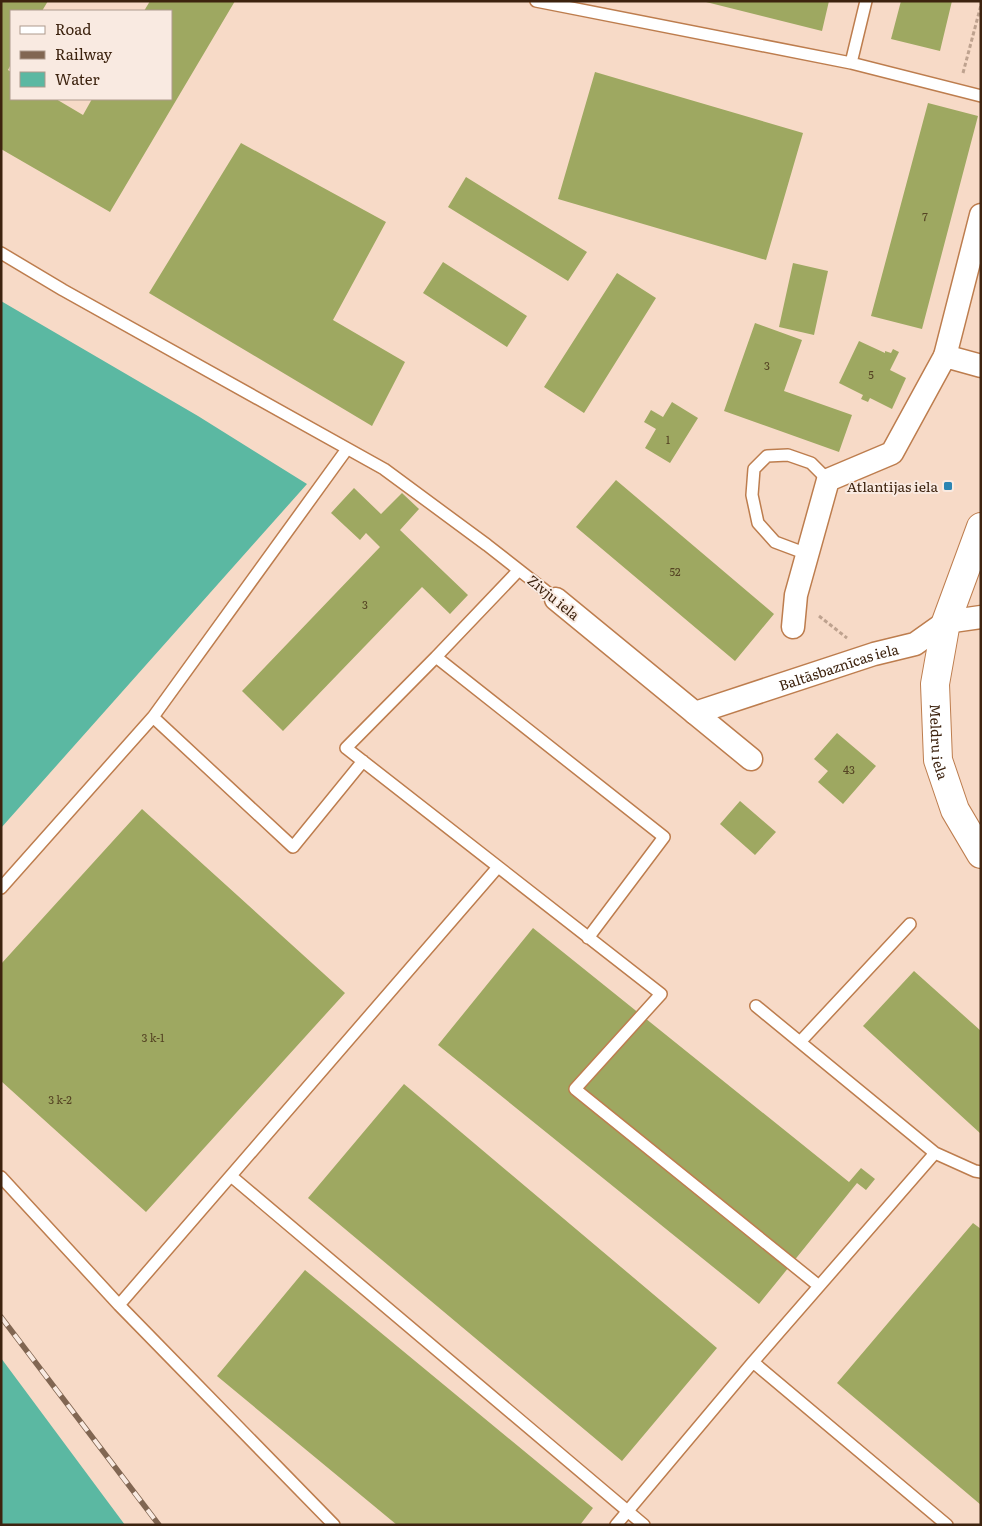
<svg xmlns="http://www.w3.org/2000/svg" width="982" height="1526" viewBox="0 0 982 1526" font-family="Literata,serif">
<rect width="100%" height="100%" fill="#f7dac7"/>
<!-- water -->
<path fill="#5bb8a2" d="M1,301L198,416L307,484L1,828Z
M1,1358L125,1525H1Z"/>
<!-- building -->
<path fill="#9ea861" d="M1,1H48L42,11H11V64L8,70L11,72V99H56L83,115L92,99H171V11H144L150,1H235L110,212L1,149Z
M702,1H829L822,31Z
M901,1H952L940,51L891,39Z
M595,72L803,133L766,260L558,199Z
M928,103L978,116L922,329L871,316Z
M241,143L386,222L333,320L405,362L372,426L149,293Z
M466,177L587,252L568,281L448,207Z
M443,262L527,316L507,347L423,293Z
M793,263L828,271L814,335L779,327Z
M617,273L656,298L584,413L544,387Z
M755,323L802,340L784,391L852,415L839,452L724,411Z
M859,341L885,353V351L891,353L893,349L899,352L890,370L906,378L892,409L870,398L868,402L861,399L863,395L839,383Z
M672,402L698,418L670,463L645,448L656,429L644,422L651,410L663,417Z
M616,480L774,614L735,661L576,527Z
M354,488L381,514L402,493L419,509L400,530L468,595L450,614L422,587L283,731L242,691L380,547L366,533L360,540L331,513Z
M837,733L876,766L843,804L818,782L828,771L814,759Z
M740,801L776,832L755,855L720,824Z
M142,809L345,993L146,1212L1,1081V964Z
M533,928L849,1182L861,1168L875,1179L866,1190L857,1183L759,1304L438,1045Z
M914,971L981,1031V1134L863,1026Z
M404,1084L717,1348L622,1461L308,1198Z
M973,1223L981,1229V1505L837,1383Z
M305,1270L593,1508L580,1525H397L217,1376Z"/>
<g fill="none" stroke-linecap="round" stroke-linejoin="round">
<defs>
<path id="lane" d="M536,1L851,63L981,96
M851,63L866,1
M1,253L63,290L384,469L487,545L556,599
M807,554L775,542L758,523L752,495L754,469L767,456L788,455L811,463L828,480
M436,657L519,570
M153,717L347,449
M1,888L153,717L293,847L363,761
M588,938L664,837L436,657L346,748L661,994L575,1089L819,1286
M756,1006L935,1153
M800,1042L910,924
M231,1176L644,1525
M1,1177L119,1305
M334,1525L119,1305L498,867
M616,1525L753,1362
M947,1525L753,1362L935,1153L975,1171L981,1172"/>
<g id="street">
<path d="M945,356L981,215"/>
<path d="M556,599L751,759"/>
<path d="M793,627L796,595L828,480L892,453L945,356L981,366"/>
<path id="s1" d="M695,713L874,654L915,644L946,622L981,617"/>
</g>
<g id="secondary">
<path id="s2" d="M981,527L946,622L935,684L938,760L955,810L981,854"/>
</g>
</defs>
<!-- lane casing -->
<use href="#lane" stroke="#bd7d4e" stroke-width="14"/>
<!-- street casing -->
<use href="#street" stroke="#bd7d4e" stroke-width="25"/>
<!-- secondary casing -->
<use href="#secondary" stroke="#bd7d4e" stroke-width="30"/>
<!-- path -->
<path stroke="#bea28f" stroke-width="3" stroke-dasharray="4 2.5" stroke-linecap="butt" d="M963,73L981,5
M819,616L847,638"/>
<!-- lane -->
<use href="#lane" stroke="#fff" stroke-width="11"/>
<!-- street -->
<use href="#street" stroke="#fff" stroke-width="22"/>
<!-- secondary -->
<use href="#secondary" stroke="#fff" stroke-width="28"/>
<defs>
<path id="rail" d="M1,1317L159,1525"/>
</defs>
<!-- rail casing -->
<use href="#rail" stroke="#816652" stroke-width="5.5"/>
<!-- rail -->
<use href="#rail" stroke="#f9eae1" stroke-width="4" stroke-dasharray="11" stroke-linecap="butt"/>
</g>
<!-- markers -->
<rect fill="#2b85b3" stroke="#f9eae1" stroke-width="2" x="943" y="481" width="10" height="10" rx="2.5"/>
<g text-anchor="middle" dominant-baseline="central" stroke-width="4" stroke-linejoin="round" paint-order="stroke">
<!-- number labels -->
<g font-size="11" fill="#554424">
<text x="925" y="216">7</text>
<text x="767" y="365">3</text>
<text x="871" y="374">5</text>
<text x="668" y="439">1</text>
<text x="675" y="571">52</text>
<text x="365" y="604">3</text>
<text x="849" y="769">43</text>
<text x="153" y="1037">3 k-1</text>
<text x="60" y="1099">3 k-2</text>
</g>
<!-- poi labels -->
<g font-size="14" fill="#3d230f" stroke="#f9eae1" text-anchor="end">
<text x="938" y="486">Atlantijas iela</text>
</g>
<!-- street labels -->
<g font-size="14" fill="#3d230f" stroke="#f9eae1">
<text transform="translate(554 597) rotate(39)">Zivju iela</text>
<text stroke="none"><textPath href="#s1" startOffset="151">Baltāsbaznīcas iela</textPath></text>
<text stroke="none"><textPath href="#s2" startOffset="222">Meldru iela</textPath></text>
</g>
</g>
<!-- border -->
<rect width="982" height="1526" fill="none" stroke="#3d230f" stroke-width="5"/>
<!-- legend -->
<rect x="10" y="10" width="162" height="90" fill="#f9eae1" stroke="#ae9a8d"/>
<rect x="20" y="26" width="25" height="8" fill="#ffffff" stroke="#ae9a8d"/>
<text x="55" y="35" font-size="15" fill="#3d230f">Road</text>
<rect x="20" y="51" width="25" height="8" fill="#816652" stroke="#ae9a8d"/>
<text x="55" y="60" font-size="15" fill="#3d230f">Railway</text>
<rect x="20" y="72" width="25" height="15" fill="#5bb8a2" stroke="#ae9a8d"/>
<text x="55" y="85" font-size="15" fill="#3d230f">Water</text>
</svg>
